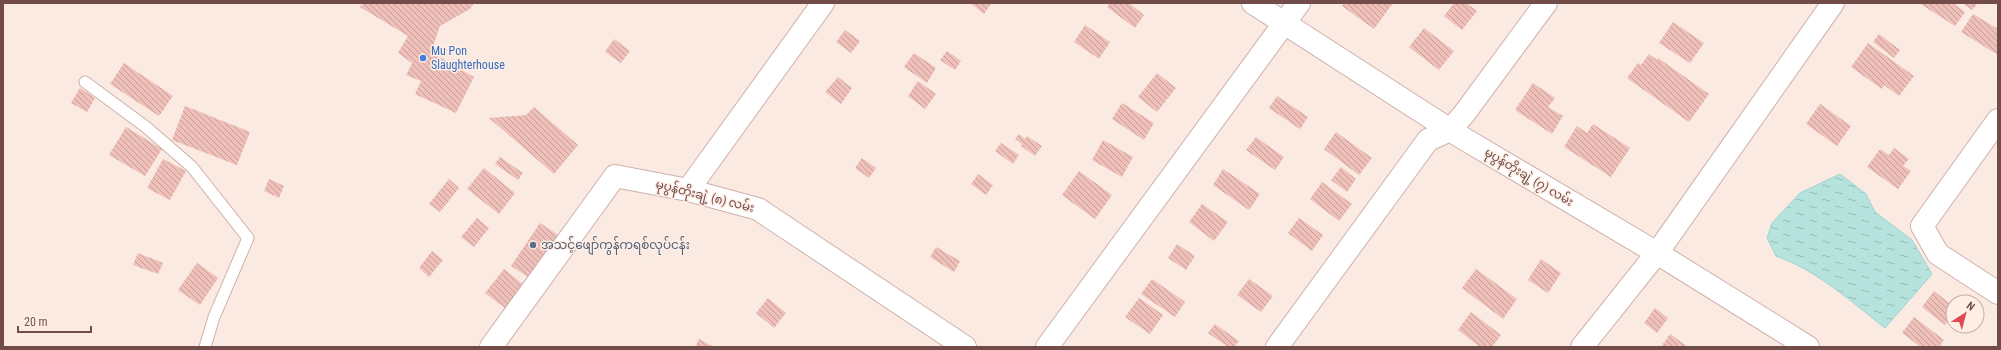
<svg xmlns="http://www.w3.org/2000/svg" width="2001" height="350" viewBox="0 0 2001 350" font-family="'Roboto Condensed','Noto Sans Myanmar',sans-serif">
<defs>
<pattern id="water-ripples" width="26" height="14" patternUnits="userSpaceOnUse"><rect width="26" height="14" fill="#b6e3de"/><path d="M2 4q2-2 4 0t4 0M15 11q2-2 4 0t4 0" fill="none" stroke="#98bab6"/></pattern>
<pattern id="building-back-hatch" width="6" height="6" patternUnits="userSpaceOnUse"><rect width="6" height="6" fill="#efc0b9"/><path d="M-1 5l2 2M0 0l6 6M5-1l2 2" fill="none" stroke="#c69e98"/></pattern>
</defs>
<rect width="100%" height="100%" fill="#fbeae1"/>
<!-- water -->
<path fill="url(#water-ripples)" stroke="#9dd5ce" d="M1840,174L1866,194L1875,212L1912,240L1932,274L1885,328C1851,301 1816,270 1776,256L1767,238L1772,223L1800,193Z"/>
<!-- building -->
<path fill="url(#building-back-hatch)" d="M363,3H474L470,9L440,26L431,52L474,77L456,113L415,94L421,81L406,75L412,63L398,53L408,36L360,7Z
M970,3H989L991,4L984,14Z
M1110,3H1129L1144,15L1135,28L1107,7Z
M1344,3H1393L1374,29L1342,6Z
M1454,3H1466L1477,11L1462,30L1444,16Z
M1919,3H1953L1965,12L1955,26Z
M1962,3H1978L1972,10Z
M1973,14L1998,29V55L1961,32Z
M1673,22L1704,43L1690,63L1659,43Z
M1085,25L1110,42L1099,59L1074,42Z
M1424,28L1454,51L1439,70L1409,47Z
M845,30L860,41L851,53L836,42Z
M1879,34L1900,50L1894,58L1873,42Z
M614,39L630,51L621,63L605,52Z
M1868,43L1914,76L1899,96L1884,85L1882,89L1851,67Z
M947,51L961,61L955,70L940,60Z
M914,53L936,68L927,83L904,67Z
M1649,54L1657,60L1658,58L1709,94L1689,122L1627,78L1638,63L1641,65Z
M124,63L173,96L159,116L110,84Z
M1157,73L1176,88L1157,112L1138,97Z
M838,77L852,88L841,104L825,92Z
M918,81L936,94L925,109L908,96Z
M1533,83L1555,98L1548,107L1563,116L1552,134L1515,110Z
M80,88L95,98L87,112L71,103Z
M1277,96L1308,117L1300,129L1269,108Z
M1122,103L1154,123L1144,140L1112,119Z
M1820,104L1851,126L1837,146L1806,124Z
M185,106L250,132L237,165L172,140Z
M534,107L578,145L554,174L489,118L526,115Z
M1593,124L1630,148L1611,177L1564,147L1577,126L1587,133Z
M126,127L162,149L145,176L109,155Z
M1336,132L1372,158L1359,175L1324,149Z
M1019,134L1025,139L1027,136L1042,146L1035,156L1021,146L1022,144L1015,139Z
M1256,137L1284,157L1275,170L1246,150Z
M1103,140L1133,157L1122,177L1092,160Z
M1001,143L1019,155L1013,164L995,151Z
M1894,148L1909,159L1903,166L1911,171L1898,189L1867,167L1880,149L1889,155Z
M500,157L523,173L518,180L495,164Z
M862,158L876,168L869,178L855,168Z
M163,159L186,171L170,200L147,188Z
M1341,167L1356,179L1347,192L1331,180Z
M484,168L515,193L499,214L467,189Z
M1223,169L1260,194L1249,210L1213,185Z
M1079,171L1112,195L1095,219L1062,195Z
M978,174L993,185L986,195L971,184Z
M269,179L284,186L279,198L264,191Z
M449,179L459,188L440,212L429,204Z
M1322,182L1352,204L1339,221L1310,199Z
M1202,204L1228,222L1214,241L1189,222Z
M477,218L489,228L474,247L461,237Z
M1299,218L1323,235L1312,251L1288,233Z
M540,223L560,236L531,279L511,266Z
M1177,244L1195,256L1186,270L1168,258Z
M936,247L960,261L954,272L930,257Z
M432,251L443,260L429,277L419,268Z
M138,253L163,263L158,274L133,265Z
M1541,259L1561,273L1548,293L1528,280Z
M197,263L218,278L200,305L178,290Z
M504,269L524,285L506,309L485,293Z
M1476,269L1517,299L1503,319L1462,288Z
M1152,279L1185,302L1175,317L1141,294Z
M1249,279L1273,296L1261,312L1237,295Z
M1934,291L1953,306V315L1945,325L1922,307Z
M768,298L786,313L774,328L756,313Z
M1139,298L1163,315L1150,334L1125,317Z
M1655,308L1668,318L1657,333L1644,323Z
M1471,312L1501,335L1492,347H1480L1458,330Z
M1914,317L1944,340L1939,347H1921L1902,333Z
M1215,324L1239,341L1234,347H1228L1208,333Z
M1670,334L1688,347H1661Z
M699,339L714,347H695Z"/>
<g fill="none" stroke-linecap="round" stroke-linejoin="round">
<defs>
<path id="lane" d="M85,82L146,127L192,167L248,238L214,317L205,347"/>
<path id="street" d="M1253,3L1461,137L1657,253L1808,347
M1998,120L1922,226L1938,254L1998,293
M688,190L823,3
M491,347L615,176L688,190L758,209L965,347
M1047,347L1299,3
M1277,347L1428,140L1450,130L1464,114L1546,3
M1582,347L1657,253L1833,3"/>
</defs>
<!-- lane casing -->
<use href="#lane" stroke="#ceb1ab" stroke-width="13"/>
<!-- street casing -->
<use href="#street" stroke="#ceb1ab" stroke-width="24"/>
<!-- lane -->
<use href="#lane" stroke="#fff" stroke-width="11"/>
<!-- street -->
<use href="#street" stroke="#fff" stroke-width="22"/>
</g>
<!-- markers -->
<circle fill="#3f7fe0" stroke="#feeee6" stroke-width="1.5" cx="423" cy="58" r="4"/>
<circle fill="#5c6f8a" stroke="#feeee6" stroke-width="1.5" cx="533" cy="245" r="4"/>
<g text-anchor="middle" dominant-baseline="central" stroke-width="3" stroke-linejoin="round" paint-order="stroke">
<!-- shop labels -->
<g font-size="12" fill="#366cbe" stroke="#feeee6" text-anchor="start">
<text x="431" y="51">Mu Pon<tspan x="431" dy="14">Slaughterhouse</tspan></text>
</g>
<!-- street labels -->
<g font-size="12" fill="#714c49" stroke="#feeee6">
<text transform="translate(1529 177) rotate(31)">မုပွန်တိုးချဲ့ (၇) လမ်း</text>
<text transform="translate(705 196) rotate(14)">မုပွန်တိုးချဲ့ (၈) လမ်း</text>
</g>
<!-- service labels -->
<g font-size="12" fill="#4e5e75" stroke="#feeee6" text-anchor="start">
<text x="541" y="245">အသင့်ဖျော်ကွန်ကရစ်လုပ်ငန်း</text>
</g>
</g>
<!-- border -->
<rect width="2001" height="350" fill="none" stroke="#714c49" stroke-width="8"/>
<!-- north arrow -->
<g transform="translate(1965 314) rotate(36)"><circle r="19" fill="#feeee6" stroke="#c6ada7"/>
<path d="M0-3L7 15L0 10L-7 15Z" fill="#e14a51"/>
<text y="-6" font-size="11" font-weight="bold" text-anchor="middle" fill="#714c49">N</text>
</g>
<!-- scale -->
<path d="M18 326v6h73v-6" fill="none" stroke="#714c49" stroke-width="2"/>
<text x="24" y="326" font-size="12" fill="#714c49" stroke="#feeee6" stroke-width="3" paint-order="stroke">20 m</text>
</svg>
